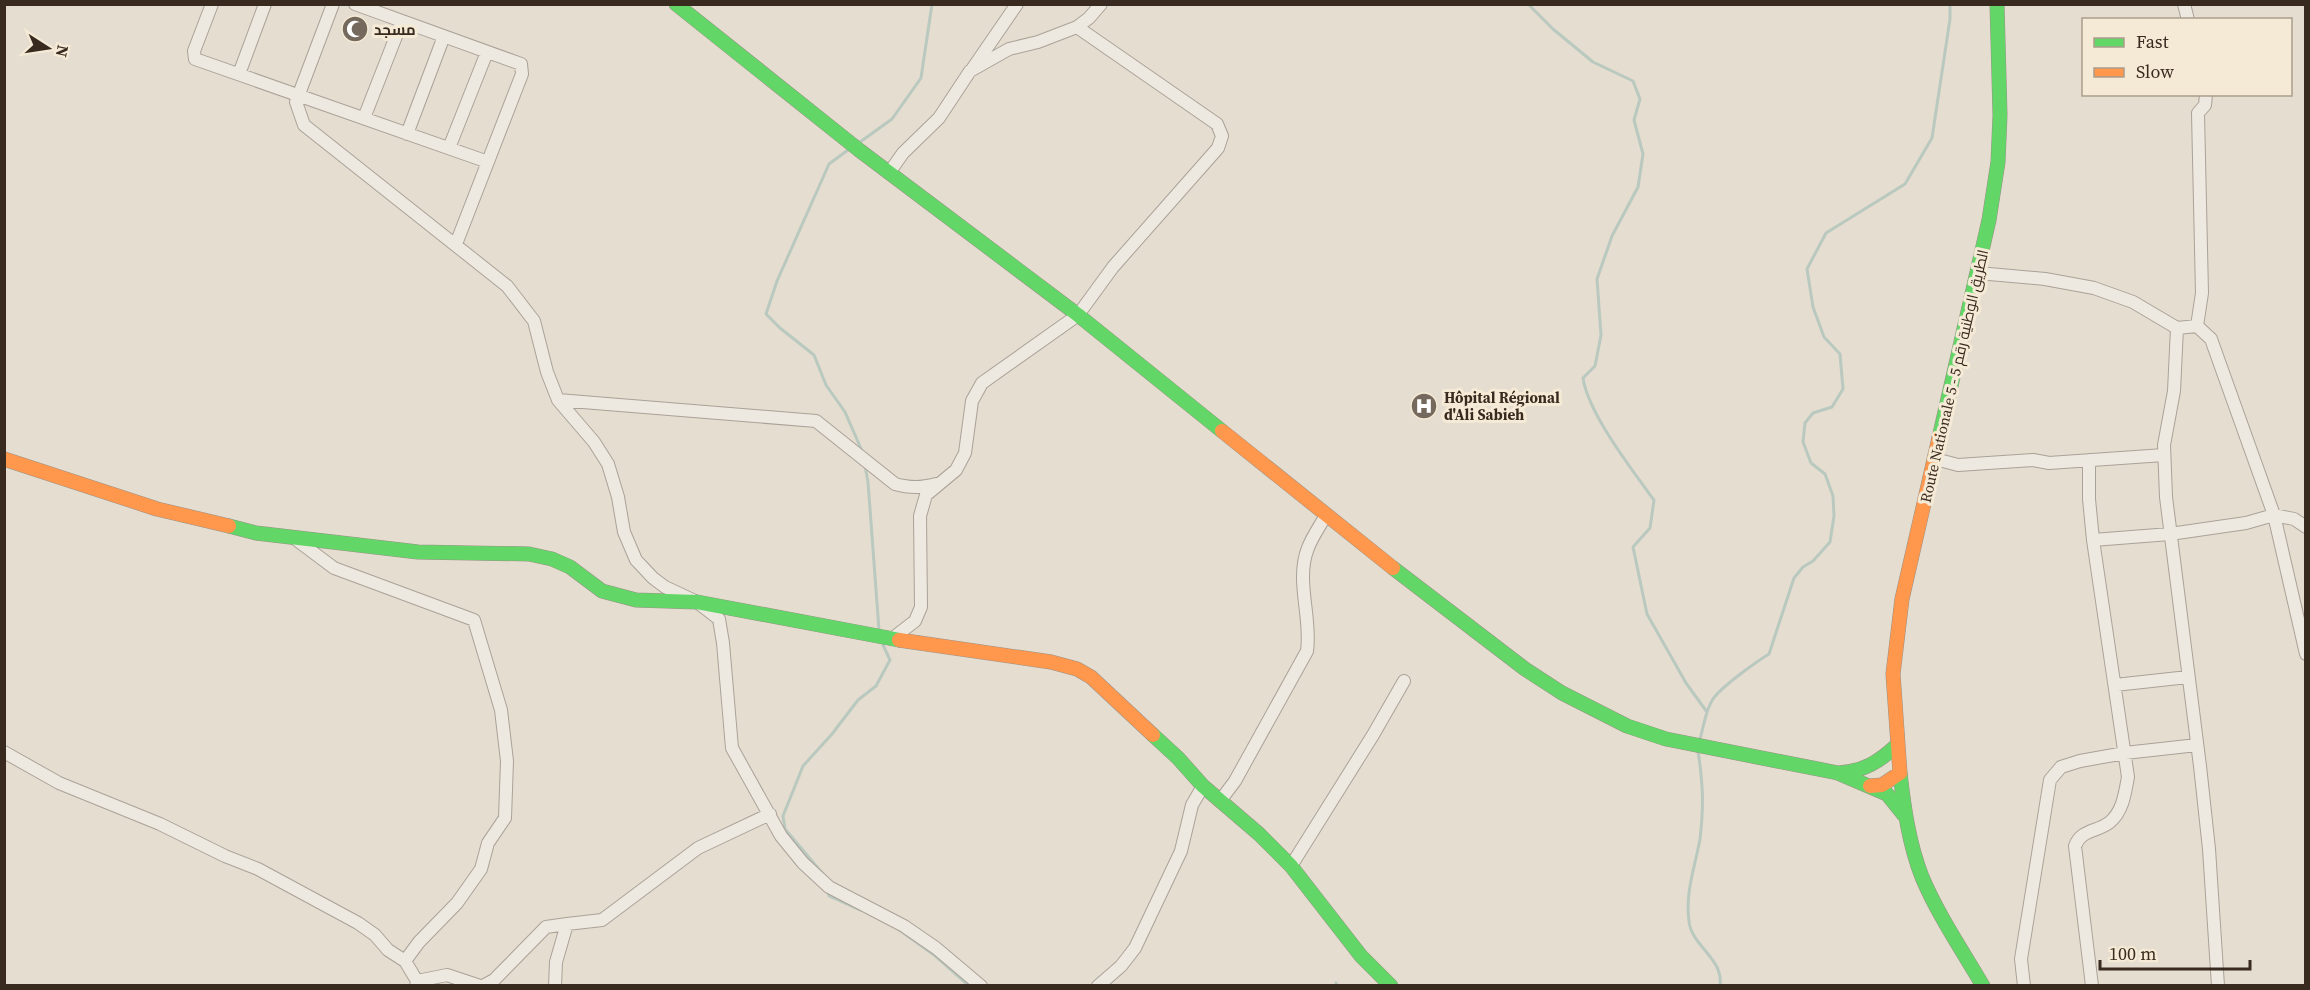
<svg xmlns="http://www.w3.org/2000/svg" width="2310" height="990" viewBox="0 0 2310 990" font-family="'Source Serif 4',Cairo,serif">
<rect width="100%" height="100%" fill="#e5ddcf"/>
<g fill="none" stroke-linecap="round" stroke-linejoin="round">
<!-- stream -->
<path stroke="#bac9bf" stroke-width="3" d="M1528,4L1553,29L1593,62L1633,81L1640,99L1634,120L1643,154L1638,187L1612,236L1597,279L1601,335L1595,366L1583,378C1588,413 1632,470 1654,500L1650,528L1633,547L1647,614L1686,683L1707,712
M860,142L892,119L921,78L932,4
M848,150L829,164L777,281L766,314L780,328L814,355L826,385L845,412L862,451
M865,466L868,482L879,630
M1700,739C1704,726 1705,711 1713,699C1721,687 1756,662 1769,654L1794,578L1803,567L1813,561L1830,542L1834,516L1833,496L1825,474L1811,463L1803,442L1805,423L1813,413L1832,407L1843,389L1840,354L1824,337L1813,307L1807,269L1826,233L1905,184L1932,138L1950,19V4
M1698,751C1703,784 1704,805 1700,839C1695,867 1685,892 1689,921C1691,946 1724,958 1720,986
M823,874L785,829L783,816L803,766L832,734L858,700L876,686L890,660L883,645
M828,892L829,896L860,910
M898,929L934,955L969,986
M1336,983L1337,986"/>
<defs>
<path id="street" d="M212,4L194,51L195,59L488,162
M333,4L296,102L304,125L507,286L534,321L547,372L558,400L594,442L608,464L618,497L624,532L636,560L653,578L665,587L697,602L719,619L723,643L732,748L781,836L803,863L829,887L904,926L936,948L981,986
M355,4L521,64L522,74L456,244
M2184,4L2188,20
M973,68L1017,4
M239,74L265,4
M364,118L402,21
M407,134L444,36
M449,148L487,52
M889,173L903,153L939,118L970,71L1009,49L1038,42L1077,27L1089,18L1101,4
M1978,273L2045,279L2094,288L2133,302L2177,328L2197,326L2211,339L2274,515L2306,654
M2197,326L2202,293L2198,113L2205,105L2206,94
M2177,328L2174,391L2164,445L2166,497L2200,766L2209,849L2218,986
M558,400L816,421L895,484C910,488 921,488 936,484
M1935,459L1958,465L2033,460L2049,463L2164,455
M2089,460V499L2093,540L2128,777C2125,793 2123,811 2110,822C2098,832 2081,829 2075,846L2092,986
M294,538L334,568L474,620L501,710L507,761L505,818L488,843L481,869L457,903L419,942L405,961L417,981L416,986
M2093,540L2170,534L2246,523L2274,515L2294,519L2306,527
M893,638L915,621L921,607L920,516L926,495L956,470L965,453L972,401L982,383L1078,315L1113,267L1218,148L1222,136L1217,124L1077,27
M2115,685L2188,677
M4,752L59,783L160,824L225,856L258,869L358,923L375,935L388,950L405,961
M1220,801L1235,781L1307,651C1312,618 1295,580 1308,548C1312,537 1320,526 1326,515
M1291,866L1373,735L1404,681
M417,981L447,975L480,986
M483,986L494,980L546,927L567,924
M555,986L556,962L567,924L602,920L698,848L770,814
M1098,986L1121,966L1135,948L1181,851L1192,805L1203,786
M2024,986L2021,959L2050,780L2061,767L2080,761L2125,753L2197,745"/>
<path id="fast" d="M676,4L859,150L1078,315L1222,431
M1939,438L1989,220L1998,162L2000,115L1997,4
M229,526L256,533L418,552L529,554L552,559L570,567L602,591L636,600L697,602L899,640
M1393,568L1525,669L1562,693L1627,726L1666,739L1838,773L1887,794L1904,815
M1153,735L1178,758L1203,786L1259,834L1291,866L1361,956L1391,986
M1839,773C1864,771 1879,762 1897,745
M1900,773C1904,808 1909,844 1922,877C1938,915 1962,950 1983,986"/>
<path id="slow" d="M1222,431L1393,568
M4,459L157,509L229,526
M899,640L1051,662L1077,669L1091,677L1153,735
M1870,786L1882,785L1900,773L1893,674L1902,599L1939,438"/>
</defs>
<!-- street casing -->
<use href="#street" stroke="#aaa298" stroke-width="14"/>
<!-- fast casing -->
<use href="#fast" stroke="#9a9288" stroke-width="15"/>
<!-- slow casing -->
<use href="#slow" stroke="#9a9288" stroke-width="15"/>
<!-- street -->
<use href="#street" stroke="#ede8e0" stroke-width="12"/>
<!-- fast -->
<use href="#fast" stroke="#63d668" stroke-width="14"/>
<!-- slow -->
<use href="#slow" stroke="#ff974d" stroke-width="14"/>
</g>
<!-- icons -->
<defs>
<symbol id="mosque-disc" viewBox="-11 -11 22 22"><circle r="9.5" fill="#75695d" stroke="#f5ead5"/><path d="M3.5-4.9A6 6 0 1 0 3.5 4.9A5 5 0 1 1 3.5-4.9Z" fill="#fff"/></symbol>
<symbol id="hospital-disc" viewBox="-11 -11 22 22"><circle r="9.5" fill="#75695d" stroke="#f5ead5"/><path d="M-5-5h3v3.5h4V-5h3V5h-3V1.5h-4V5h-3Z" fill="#fff"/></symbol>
</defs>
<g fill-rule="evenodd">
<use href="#mosque-disc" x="340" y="14" width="30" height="30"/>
<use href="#hospital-disc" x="1409" y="391" width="30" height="30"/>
</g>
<g text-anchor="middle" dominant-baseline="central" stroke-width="6" stroke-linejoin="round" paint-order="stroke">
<!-- poi labels -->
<g font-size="15" font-weight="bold" fill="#392a1f" stroke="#f5ead5" text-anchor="start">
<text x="374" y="29">مسجد</text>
<text x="1444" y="397">Hôpital Régional<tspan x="1444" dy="17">d'Ali Sabieh</tspan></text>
</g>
<!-- street labels -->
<g font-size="15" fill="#392a1f" stroke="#f5ead5">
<text transform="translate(1954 376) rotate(-77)">Route Nationale 5 - الطريق الوطنية رقم 5</text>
</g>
</g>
<!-- border -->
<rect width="2310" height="990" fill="none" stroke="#392a1f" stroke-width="12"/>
<!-- legend -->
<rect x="2082" y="18" width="210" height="78" fill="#f5ead5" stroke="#aa9d8c" stroke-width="1.5"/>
<rect x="2094" y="38" width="30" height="9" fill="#63d668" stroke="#aa9d8c" stroke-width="1.5"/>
<text x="2136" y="48" font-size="18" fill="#392a1f">Fast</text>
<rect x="2094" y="68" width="30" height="9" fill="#ff974d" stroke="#aa9d8c" stroke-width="1.5"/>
<text x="2136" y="78" font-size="18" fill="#392a1f">Slow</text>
<!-- north arrow -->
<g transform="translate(48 48) rotate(102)" stroke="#f5ead5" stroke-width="4.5" paint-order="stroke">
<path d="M0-4.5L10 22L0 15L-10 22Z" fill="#392a1f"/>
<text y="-9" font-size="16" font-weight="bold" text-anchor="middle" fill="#392a1f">N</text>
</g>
<!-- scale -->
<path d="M2100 960v9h150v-9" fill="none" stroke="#392a1f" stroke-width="3"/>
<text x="2109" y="960" font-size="18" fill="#392a1f" stroke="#f5ead5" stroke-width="4.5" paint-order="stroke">100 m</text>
</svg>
